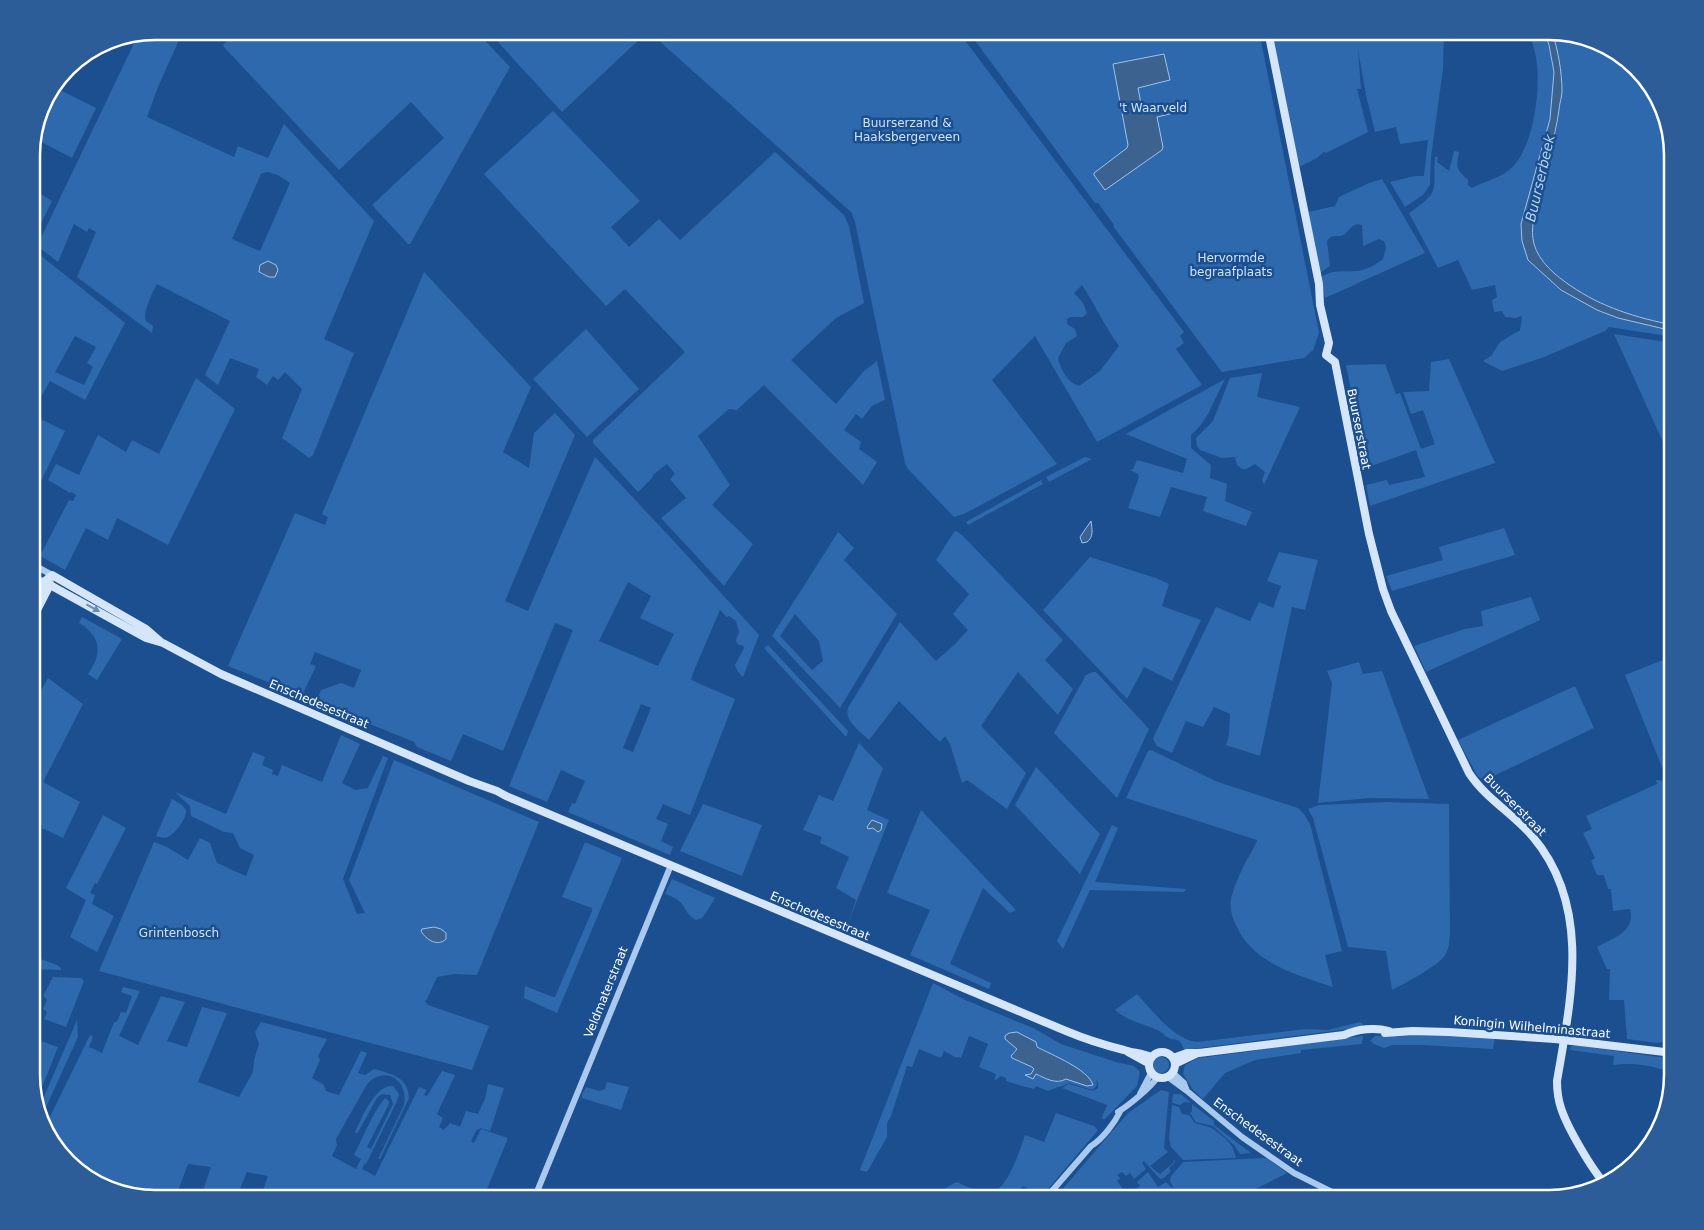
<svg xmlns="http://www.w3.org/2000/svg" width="1704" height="1230" viewBox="0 0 1704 1230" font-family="'DejaVu Sans',sans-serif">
<rect width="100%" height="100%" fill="#1b4f8f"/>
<!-- green -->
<path fill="#2e69ad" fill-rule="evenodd" d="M155,31H183L158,87L147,117L234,157L238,146L268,158L284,124L374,221L324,339L354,353L313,455L309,458L282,438L302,389L285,372L278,380L273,376L267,385L256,377L259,369L230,358L218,385L205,375L230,321L157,284C153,291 142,314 146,321C148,323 151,324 153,326L152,333L77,277L96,232L89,228L87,232L74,224L58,262L40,248L39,242L138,35ZM267,172L278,175L290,183L260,251L232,239L261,174ZM268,261L274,263L264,275L260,274L259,269Z
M237,31H476L510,67L410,244H408L372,205L444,138L411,102L339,170L224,47L223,45Z
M488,31H639L644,35L562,112Z
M648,31H958L1184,332L1180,336L1184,343L1176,349L1202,385L1097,442L1035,336L992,380L1057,464L964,514L954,517L908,469L905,463L855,222L851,212ZM1082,285C1095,305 1105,327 1119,346L1100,371L1079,386C1067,382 1061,370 1058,358L1066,343L1077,336L1075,329L1067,324V319L1071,317H1083L1087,313L1083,303L1074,293Z
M968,31H1259L1319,333L1313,350L1304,358L1222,372L1221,371L1113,226L1114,225L1098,203H1095Z
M1272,31H1444L1443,69L1431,157L1430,185L1423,195L1405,207L1390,182L1415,176H1424L1428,140L1400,144L1396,127L1375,132L1366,95L1358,50L1361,89H1357L1368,132L1326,153L1324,152L1317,158L1299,167Z
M1527,31H1544L1549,45L1554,72L1552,97L1550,119L1521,224L1528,260L1561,290L1597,310L1618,318L1673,331V337L1609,327L1605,331L1544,357L1502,371L1483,361L1492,355L1500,342L1520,330L1522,316L1516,318L1505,317L1502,311L1494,312L1492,300L1497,297L1495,285L1472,290L1458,260L1438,268L1409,213C1442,190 1432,193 1435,157H1438L1437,162L1449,171L1454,151L1459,152C1456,168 1456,169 1468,180V185L1472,188C1485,181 1505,177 1515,164C1535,141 1543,78 1534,49C1533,43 1530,37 1527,31Z
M1552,32L1589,38L1624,57L1660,100L1673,155V325C1637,318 1601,307 1571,286C1556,276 1539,262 1534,244C1527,219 1550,153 1557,126C1562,105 1559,52 1552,32Z
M54,87L96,108L72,158L34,138L44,101Z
M553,111L640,201L611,227L629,247L659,219L680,240L775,152L844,215L849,226L864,303L836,318L791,360L836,404L864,371L877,361L885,400L872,406L862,419L856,414L844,430L861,442L859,449L877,462L863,485L764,385L737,410L729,409L698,436L730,485L712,505L753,544L724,586L661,518L686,498L670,479L675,474L667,464L653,475V477L638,492L593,443V440L684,353V351L625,289L606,306L484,174Z
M1382,179L1425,253L1325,298L1321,277C1333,269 1344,272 1357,271C1367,270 1375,265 1383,259L1386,247L1384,241L1379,239L1363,246L1362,225C1353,222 1351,229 1345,234C1338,239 1331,232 1327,242L1330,266L1320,273L1308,212L1335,206L1339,197L1369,183Z
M32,189L52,201L32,242Z
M35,253L40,255L125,323L85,400L50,381L33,411L32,415L65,431L32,500V256ZM75,336L96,347L87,363L93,367L84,385L55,372Z
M424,272L531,387L503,452L529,468L534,433L555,413L575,435L505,601L528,611L595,457L683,551L759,635L743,677L738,672L735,665L744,648L743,646L737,644L736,640L739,632L736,621L729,616L727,617L720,610L693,673L691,680L735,699L690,815L663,804L656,819L668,824L661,841L673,847L670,855L568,812L572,803L575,804L585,781L561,770L547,802L509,786L573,630L555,623L503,751L463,734L451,761L417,747L414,742L316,702L321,690L341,683L354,688L361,670L315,652L310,664L316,666L302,696L228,666L295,513L325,525L328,517L322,514ZM628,582L651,596L640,618L674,634L658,666L599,641ZM641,704L651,708L633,752L623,748Z
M586,329L639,389L587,437L533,379Z
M1614,334L1673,343V464Z
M1449,359L1495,463L1370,506L1366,485L1387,480L1389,485L1425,477L1416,450L1363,469L1350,407L1351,391L1346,365L1385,364L1396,394L1400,393L1421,449L1435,444L1423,410L1411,414L1403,392L1429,391L1431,362Z
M1262,373L1257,397L1300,407L1264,485L1262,480L1265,472L1255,464L1246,469H1242L1237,465L1235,457L1222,458L1200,450L1197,446L1196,438L1213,421L1230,378Z
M196,378L235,409L168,545L117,518L108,540L86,528L65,570L40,556L69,500L73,501L76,495L71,492L70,493L48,480L56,464L79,475L98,435L126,452L132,440L159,454Z
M1225,379L1208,414L1200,426L1191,435V448L1211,465L1210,478L1227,484L1225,501L1252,512L1246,526L1203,511L1207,497L1171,487L1160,517L1128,508L1139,477L1138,474L1130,470L1133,469L1137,460L1183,473L1187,459L1126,434Z
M1085,457L1092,459L1049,482L1046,477Z
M1041,480L1043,484L968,525L966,522Z
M1504,528L1515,555L1392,591L1386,576L1443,560L1439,547Z
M956,531L962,535L1063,640L1045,660L1073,689L1058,715L1018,672L981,726L1026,773L1007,809L967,780L962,783L950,744L945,736L940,742L899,701L869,740C861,732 844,721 848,708L900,622L936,661L955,644L968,630L953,614L969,594L936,560L954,532Z
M838,532L854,548L844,560L897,614L840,708L772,636ZM795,614L819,641L823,661L812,670L780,636Z
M1279,552L1318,560L1305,610L1292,607L1260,756L1226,745L1229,735L1230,714L1214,707L1203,727L1186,721L1172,753L1157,746L1153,739L1155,734L1216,607L1250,621L1259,602L1273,608L1281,586L1267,581Z
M1090,557L1156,578L1169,584L1162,606L1201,620L1172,681L1144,667L1127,699L1043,610Z
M1531,597L1540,620L1426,672L1414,646L1465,629L1483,626L1481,611Z
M82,617L122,639L97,680L88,674C102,654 102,637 79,623Z
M768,645L848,731L846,737L764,648Z
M1673,656V1040L1657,1043L1627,1039L1624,1000H1609L1610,969H1607L1597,947C1613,938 1636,932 1630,909L1613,911L1611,889H1608L1604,875H1597L1591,861L1595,858L1583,833L1592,829L1586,816L1657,784L1656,780L1664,781L1666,777L1625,675Z
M1359,662L1363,674L1382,671L1429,799L1369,798L1318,803L1332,683L1327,671Z
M1093,672H1096L1149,729L1117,798L1054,733L1086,675Z
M48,678L83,704L43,782L80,802L63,838L42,828V825L37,822L35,824L32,822V707Z
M1575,686L1594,728L1483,781L1477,775L1458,740Z
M341,735L360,744L342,783L355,790L368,788L383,756L388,758L343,879L357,914L365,913L349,880L394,760L539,822L477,975L454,974L437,977L427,999L425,1001L428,1005L489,1026L472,1070L99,971L154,842L167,847L188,860L200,838L210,843L217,863L246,876L254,855L240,848L233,833L224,832L191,816L190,806L175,792L226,814L253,752L265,757L262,765L273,770L272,774L278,776L282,765L322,782ZM434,927L438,943L429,939L422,929Z
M859,743L883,768L867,810L889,820L846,928L856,900L836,888L849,857L820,843L822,837L803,830L819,795L833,801Z
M1151,750L1218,782L1298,808L1304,814L1310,824L1342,951L1325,955L1333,987C1296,974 1253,964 1236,925C1231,915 1229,906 1232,895C1235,884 1240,874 1245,863C1249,856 1255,847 1257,840L1126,798L1148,751Z
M1036,767L1100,834L1080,874L1015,805Z
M172,799L182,805L186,810C187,818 176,833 168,837C165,839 160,837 156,836Z
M1387,802L1449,804L1450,934C1449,943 1449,952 1442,959C1433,968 1404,984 1392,990L1386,951L1348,947L1313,818L1308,809L1319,805Z
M703,804L762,825L742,876L680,851Z
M921,810L1016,910L1010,913L983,888L950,964L991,983L989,989L910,955L930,910L887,893Z
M103,815L126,828L97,884L95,883L90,893L95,895L92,904L114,916L97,952L70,937L86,900L66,888Z
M1112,825L1118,828L1095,882L1186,889L1184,892L1090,890L1063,949L1057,941Z
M585,842L622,858L557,1013L524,998L525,986L553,997H555L592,911V908L562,897Z
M672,879L715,898L706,913L702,918L696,920C687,916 686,908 680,902C676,898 671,896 665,894Z
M32,956L57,965L61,968V970L32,969Z
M53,977L81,978L84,981L66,1027L44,1019L47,1012L43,1009L47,1000L43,996Z
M933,983L963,999L1035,1029L1061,1044L1116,1062L1134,1066L1140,1072L1137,1086L1105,1119H1103L1102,1117L1107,1105L1062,1088L1069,1084L1093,1091L1098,1088V1083L1096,1079L1097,1085L1093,1090L1069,1083C1062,1087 1055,1087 1048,1091L1036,1086L1034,1089C1024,1086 1014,1084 1006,1081V1078L1001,1076L994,1081L996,1074L979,1067L988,1044L969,1036L961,1058L958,1057L957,1058L944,1051L941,1058L919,1049L912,1067L907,1066L891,1116L887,1123V1137L867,1172L860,1170ZM1017,1032L1036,1042L1037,1047L1088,1077L1087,1086L1065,1079C1056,1085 1045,1078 1035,1074L1033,1078L1026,1076L1034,1072L1035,1070C1027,1061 1020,1066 1012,1053L1017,1049L1005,1039Z
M123,987L140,991L119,1036L138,1045L161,996L185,1002L167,1041L187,1047L202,1007L227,1013L198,1082L239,1097L253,1072L254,1060L259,1044L255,1032L261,1022L327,1039L318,1056L320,1060L312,1078L324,1085L326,1091L339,1095L361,1051L367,1053L358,1073L365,1075L374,1069C392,1074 408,1077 409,1098L380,1159H378L404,1105C409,1077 381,1065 366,1086L336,1139L337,1145L332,1156L356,1169L361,1159L354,1155C360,1144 377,1103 386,1098L389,1102L388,1106L367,1147L371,1149L393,1104L390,1095L382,1094L377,1098L357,1134L355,1132C362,1118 375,1084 393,1086L399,1094L397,1101L366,1164L365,1163L362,1169L375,1176L419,1087L427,1090L424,1095L427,1096L442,1071L455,1075L437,1114L443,1118L439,1127L444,1130L450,1123L460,1127L466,1111L478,1114L485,1099L488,1084L504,1088L490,1131L480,1128L479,1130L477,1129L471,1141L474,1143L481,1129L508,1138L483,1199H419L402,1195L400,1199H260L268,1176L247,1172L236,1199H200L211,1167L188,1164L175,1199H155L115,1192L80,1173L48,1137L45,1127L90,1035L93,1037L89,1047L102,1053L114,1022H117L121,1012L126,1013L132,996L121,992Z
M1137,994C1152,1010 1174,1040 1197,1042L1306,1029L1328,1030L1360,1022L1362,1023L1364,1027L1184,1050C1180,1036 1176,1042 1167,1037C1165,1036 1163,1033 1161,1032C1147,1024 1128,1022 1115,1010Z
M77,1020L78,1037L42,1116L39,1108Z
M1440,1034L1495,1037L1493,1049L1421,1045H1392L1384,1048L1374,1044L1370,1041L1375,1036Z
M1363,1036L1362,1044L1301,1050V1053L1255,1060L1225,1073L1203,1099L1193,1090L1183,1074L1185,1065L1198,1058L1254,1051L1281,1046Z
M32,1038L58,1047L37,1100L32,1083Z
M1574,1045L1673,1059V1074C1653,1065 1635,1062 1613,1065L1614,1056L1570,1050L1571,1046Z
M1153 1065a8 8 0 1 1 16 0a8 8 0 1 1-16 0Z
M607,1082L629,1087L621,1110L582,1098V1094L586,1087L599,1091L605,1089Z
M1161,1090L1169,1092L1164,1148L1168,1152L1150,1166L1160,1174L1174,1162L1173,1160L1176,1161L1169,1168L1171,1171L1164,1178L1160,1179L1144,1161L1142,1163L1146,1169L1134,1179L1130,1173L1126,1176L1122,1172L1117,1175L1120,1178L1117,1181L1125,1192L1129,1189L1131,1192L1140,1186L1137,1182L1148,1172L1158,1187L1166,1182L1172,1188L1173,1186L1170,1182L1171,1176L1183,1162L1264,1158L1268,1159L1287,1173L1236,1199H1054L1128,1113Z
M1173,1094H1181L1190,1102V1103L1185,1102L1180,1105L1172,1103Z
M1192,1104L1214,1121V1125L1251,1153L1240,1154L1234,1145L1213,1126L1196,1122L1190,1113L1192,1111Z
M1172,1105L1179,1107L1182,1114L1189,1115L1195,1123L1212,1128L1226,1139L1232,1146L1236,1158L1183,1160L1171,1147L1169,1139Z
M1056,1113L1094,1126L1098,1130L1043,1195L1023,1186L1016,1193L1014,1199H965L940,1193L946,1188L956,1182C966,1185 979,1194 990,1193C1007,1191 1020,1150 1025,1135L1044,1142Z"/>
<!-- water -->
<path fill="#3c6290" stroke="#9cc4f0" d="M1544,31L1552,32C1558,50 1562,72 1562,91C1562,98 1559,104 1559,110C1555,140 1544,169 1538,199C1535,213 1530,229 1534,244C1539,262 1556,276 1571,286C1601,307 1637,318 1673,325V331L1618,318L1597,310L1561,290L1528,260L1522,241L1521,224L1550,119L1554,72L1549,45Z
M1164,54L1170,80L1138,88L1142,109L1144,111L1180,104L1182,111L1157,117L1163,147L1162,150L1105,190L1094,175V173L1127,148L1128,145L1113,64Z
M268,261L276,265L278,270L275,277H269L259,272L260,265Z
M1091,521C1092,529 1094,537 1087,542L1082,543L1080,537Z
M872,820L882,824L881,830L878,832L873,828L868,829L867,827Z
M434,927L441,929L446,933V939C438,947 426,940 421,931L422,929Z
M1017,1032L1036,1042L1037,1047C1052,1055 1088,1069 1093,1085L1087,1086L1066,1079C1056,1085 1045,1078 1036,1074L1033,1079L1025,1075L1031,1074L1034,1069L1032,1067L1012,1058L1011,1056L1017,1049L1005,1039V1036L1009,1033Z"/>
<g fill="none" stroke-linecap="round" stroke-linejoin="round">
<!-- tertiary -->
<path stroke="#a9c9ee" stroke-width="6" d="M32,575L50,585L52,575L32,564
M1173,1073L1184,1083L1187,1091
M1168,1077L1187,1091L1242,1137L1294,1173L1346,1199
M1140,1094L1151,1073
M1118,1112C1129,1105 1149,1089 1157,1078
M534,1199L671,865
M1045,1199L1091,1146C1103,1139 1115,1122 1121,1110"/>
<!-- secondary -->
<path stroke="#d6e6fa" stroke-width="8" d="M1268,31L1319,284L1320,305L1329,343L1326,355L1335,362L1369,534L1383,589L1391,611L1469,773C1486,799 1514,814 1533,837C1592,907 1571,999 1557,1081C1557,1090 1558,1099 1561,1108C1567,1127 1592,1170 1606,1185
M32,606L44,582L52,575L146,629L161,642
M32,620L50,585L146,638L163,643L221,674L469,781L497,791L506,796L1066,1031C1085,1039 1104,1045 1124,1050C1133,1053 1142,1053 1151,1057
M1385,1033L1412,1031L1449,1032L1555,1039
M1572,1041L1673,1053
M1149 1065a13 13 0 1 1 26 0a13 13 0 1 1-26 0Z
M1128,1052L1148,1063
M1173,1058L1187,1053H1199L1344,1035C1357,1029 1375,1027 1389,1031
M1175,1064L1198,1053"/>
<!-- secondary-bridge -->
<path stroke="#d6e6fa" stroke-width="8" d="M1555,1039L1572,1041"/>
</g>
<!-- one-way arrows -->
<defs><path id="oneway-solid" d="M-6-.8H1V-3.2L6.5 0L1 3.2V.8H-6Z" transform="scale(1.25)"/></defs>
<use fill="#668bba" href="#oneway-solid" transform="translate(93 608) rotate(29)"/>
<g text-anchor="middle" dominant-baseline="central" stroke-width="5" stroke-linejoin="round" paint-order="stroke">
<!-- park labels -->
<g font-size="12" fill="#cfe3fa" stroke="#1b4f8f">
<text x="1153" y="108">'t Waarveld</text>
<text x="907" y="123">Buurserzand &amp;<tspan x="907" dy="14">Haaksbergerveen</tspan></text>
<text x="1231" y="258">Hervormde<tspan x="1231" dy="14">begraafplaats</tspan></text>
<text x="179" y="933">Grintenbosch</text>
</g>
<!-- street labels -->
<g font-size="12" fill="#fff" stroke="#1b4f8f">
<text transform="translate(1359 429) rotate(79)">Buurserstraat</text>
<text transform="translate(319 704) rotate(23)">Enschedesestraat</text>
<text transform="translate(1515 805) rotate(45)">Buurserstraat</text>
<text transform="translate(820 916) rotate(23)">Enschedesestraat</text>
<text transform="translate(606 992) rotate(-68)">Veldmaterstraat</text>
<text transform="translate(1532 1027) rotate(5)">Koningin Wilhelminastraat</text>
<text transform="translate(1258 1132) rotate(36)">Enschedesestraat</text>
</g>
<!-- water labels -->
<g font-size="14" font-style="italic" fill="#b5d3f5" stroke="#1b4f8f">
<text transform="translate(1540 178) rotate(-77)">Buurserbeek</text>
</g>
</g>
<!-- crop -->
<path d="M0 0H1704V1230H0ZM155 40H1549A115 115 0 0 1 1664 155V1075A115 115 0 0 1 1549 1190H155A115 115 0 0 1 40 1075V155A115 115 0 0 1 155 40Z" fill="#2d5d98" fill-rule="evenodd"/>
<path fill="none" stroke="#fff" stroke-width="2.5" d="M155 40H1549A115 115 0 0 1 1664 155V1075A115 115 0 0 1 1549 1190H155A115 115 0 0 1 40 1075V155A115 115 0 0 1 155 40Z"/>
</svg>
